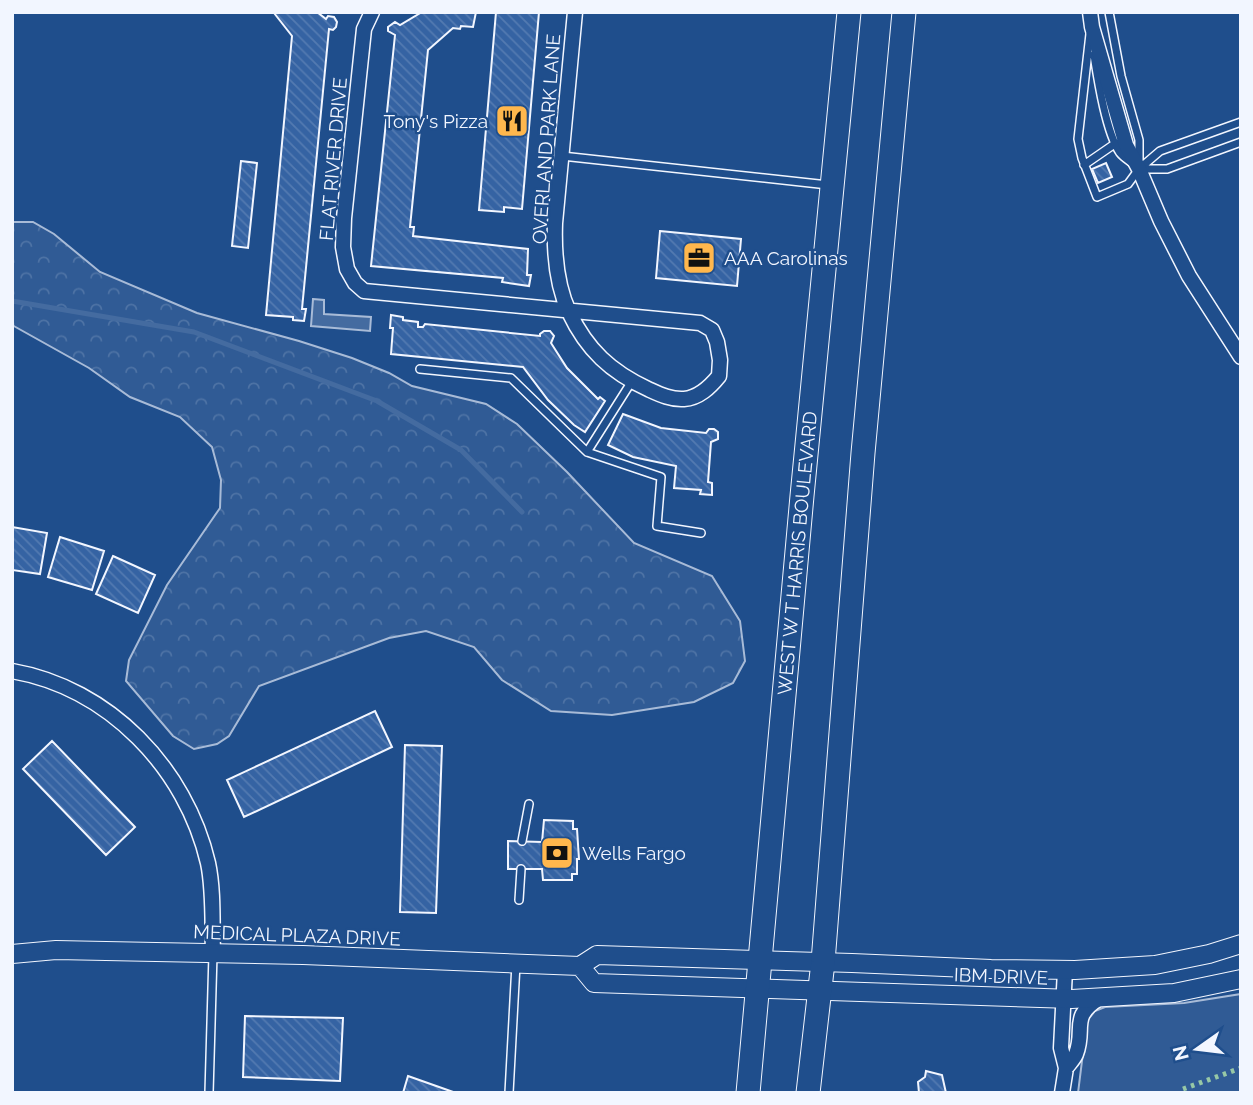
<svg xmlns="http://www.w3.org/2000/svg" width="1253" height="1105" viewBox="0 0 1253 1105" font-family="Raleway,sans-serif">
<defs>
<pattern id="forest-crowns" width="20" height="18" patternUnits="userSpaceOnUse" patternTransform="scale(1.75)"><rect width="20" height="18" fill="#305b95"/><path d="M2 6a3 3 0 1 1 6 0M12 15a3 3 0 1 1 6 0" fill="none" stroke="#4e73a5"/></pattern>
<pattern id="building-back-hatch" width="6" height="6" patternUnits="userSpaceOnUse" patternTransform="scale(1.75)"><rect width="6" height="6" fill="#3563a3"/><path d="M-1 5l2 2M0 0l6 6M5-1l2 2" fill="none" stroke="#537ab1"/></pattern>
</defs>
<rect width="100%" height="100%" fill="#1f4e8c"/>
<!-- forest -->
<path fill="url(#forest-crowns)" stroke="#a8bbd7" stroke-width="2" d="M12,222H33L54,234L100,272L197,313L299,341L352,358L389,373L412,386L486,404L517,424L567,472L634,543L712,576L740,621L745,661L733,683L694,702L612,715L551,711L502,680L474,647L426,631L389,638L259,686L229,736L217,744L194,749L173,736L126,681L129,660L167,585L220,508L221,480L212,447L180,417L130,397L89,368L12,325Z"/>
<!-- garden -->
<path fill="#305b95" stroke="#a8bbd7" stroke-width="2" d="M1241,994V1093H1078L1087,1021L1095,1011L1105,1007L1184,1003Z"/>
<!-- water -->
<path fill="#446ba0" stroke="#a8bbd7" stroke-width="2" d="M313,299L324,300V314L371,317L370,331L311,326Z"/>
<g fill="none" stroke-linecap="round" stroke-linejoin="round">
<!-- stream -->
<path stroke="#446ba0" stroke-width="5" d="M12,301L194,332L377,401L461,450L522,512"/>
</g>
<!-- building -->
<path fill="url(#building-back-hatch)" stroke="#f2f6ff" stroke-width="2" d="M271,12H317L326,19L328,16L334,17L337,22L336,27L333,30L329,29L302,309H306L304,321L293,320V317L266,315L292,36L274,13Z
M422,12H476L473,27L461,26L460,29L453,28L428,50L410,227H414L413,236L528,249L527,275H531L529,286L502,282L503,278L371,266L395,35L388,31V27L395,22L400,25Z
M496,12H539L522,209L504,207V212L479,210Z
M241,161L257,163L248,248L232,246Z
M1106,163L1112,177L1098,183L1092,169Z
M660,231L741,239L737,286L656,278Z
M391,315L403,317V320L418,322V327H423L425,324L540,336V334L544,331H550L554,336L551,343L567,368L598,399L600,397L605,401L585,432L574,425L548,400L523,367L391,354L393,328H390Z
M623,414L661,428L706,433L709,429H714L718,432V439L711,442L708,482L712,483V495L700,494L701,490L674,488L676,466L633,457L608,445Z
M12,527L47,533L40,574L12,570Z
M60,537L104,551L92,590L48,577Z
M113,556L155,575L138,613L96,594Z
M375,711L392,747L244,817L227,780Z
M52,741L135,827L106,855L23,769Z
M405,745L442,746L436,913L400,912Z
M544,820L573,821V829H577L579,859H577V874H572V880H543L542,869H508V841L542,842Z
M245,1016L343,1018L340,1081L243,1077Z
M926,1071L942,1075L946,1093H919L918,1082L925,1077Z
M408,1076L456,1093H403Z"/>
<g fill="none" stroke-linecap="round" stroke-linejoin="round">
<defs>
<path id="service" d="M1090,34L1078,139L1082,158L1097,197L1128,184L1139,169V140L1121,76L1109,12
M1094,55C1098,80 1106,132 1120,153C1123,157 1128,160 1132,163
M1241,122L1160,151L1139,169H1167L1241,142
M562,156L828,185
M1084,165L1116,143
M420,369L511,378L587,452
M632,381L587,452L661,477L657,526L701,533
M522,841L529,804
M519,900L521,869
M209,1093L213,954
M509,1093L516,964"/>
<path id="minor" d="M372,12L364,29L344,218L343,247L347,269L355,283L364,291L700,323L712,330L717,342L720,360L719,376C710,387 699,398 684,399C671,400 659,394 648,389C611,372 587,350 569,312C557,286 554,251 555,223L575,12
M1090,12L1092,27L1126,145L1139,169L1161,221L1189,276L1241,357
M12,671C109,688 186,768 208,863C214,891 212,924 213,954
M1066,1068C1069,1064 1074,1059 1076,1054C1086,1028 1069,1017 1100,998
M1062,1093L1066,1068L1061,1048L1065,970"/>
<path id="tertiary" d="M12,954L56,950L303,955L580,966L597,955L852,963L991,969L1075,970L1155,965L1209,954L1241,944
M580,966L594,983L1072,999L1174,993L1241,979"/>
<g id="primary">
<path id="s1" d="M748,1093L802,496L849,12"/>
<path d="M808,1093L823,962L863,453L904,12"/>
</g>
</defs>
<!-- service casing -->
<use href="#service" stroke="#f2f6ff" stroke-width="10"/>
<!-- minor casing -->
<use href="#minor" stroke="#f2f6ff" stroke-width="17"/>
<!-- tertiary casing -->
<use href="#tertiary" stroke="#f2f6ff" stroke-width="20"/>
<!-- primary casing -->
<use href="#primary" stroke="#f2f6ff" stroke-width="25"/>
<!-- service -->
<use href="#service" stroke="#1f4e8c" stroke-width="7"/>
<!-- minor -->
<use href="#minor" stroke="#1f4e8c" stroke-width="14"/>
<!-- tertiary -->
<use href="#tertiary" stroke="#1f4e8c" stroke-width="18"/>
<!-- primary -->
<use href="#primary" stroke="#1f4e8c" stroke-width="23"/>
<!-- hedge -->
<path stroke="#97c8a6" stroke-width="5" stroke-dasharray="3.5 5" stroke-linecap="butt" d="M1183,1089L1241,1068"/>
</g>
<!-- icons -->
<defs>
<symbol id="restaurant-square" viewBox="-11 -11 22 22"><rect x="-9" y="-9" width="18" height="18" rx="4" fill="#ffb74d" stroke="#1f4e8c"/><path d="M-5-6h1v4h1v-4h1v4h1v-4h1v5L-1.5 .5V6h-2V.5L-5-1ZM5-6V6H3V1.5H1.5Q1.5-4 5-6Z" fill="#111"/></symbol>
<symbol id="office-square" viewBox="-11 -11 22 22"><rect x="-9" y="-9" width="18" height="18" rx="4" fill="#ffb74d" stroke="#1f4e8c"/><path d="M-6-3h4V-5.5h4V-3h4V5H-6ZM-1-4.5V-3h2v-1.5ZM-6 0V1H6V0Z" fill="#111"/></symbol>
<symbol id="bank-square" viewBox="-11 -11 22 22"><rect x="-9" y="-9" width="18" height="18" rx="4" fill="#ffb74d" stroke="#1f4e8c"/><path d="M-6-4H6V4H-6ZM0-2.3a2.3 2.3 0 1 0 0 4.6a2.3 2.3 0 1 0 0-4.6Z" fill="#111"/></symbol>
</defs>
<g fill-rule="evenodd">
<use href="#restaurant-square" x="493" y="102" width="38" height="38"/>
<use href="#office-square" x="680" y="239" width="38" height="38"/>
<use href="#bank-square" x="538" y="834" width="38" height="38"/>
</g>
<g text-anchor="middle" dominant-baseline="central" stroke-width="5" stroke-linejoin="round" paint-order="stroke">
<!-- poi labels -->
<g font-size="19" fill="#f2f6ff" stroke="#1f4e8c" text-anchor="start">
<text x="488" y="121" text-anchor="end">Tony's Pizza</text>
<text x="724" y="258">AAA Carolinas</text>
<text x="582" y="853">Wells Fargo</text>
</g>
<!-- street labels -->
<g font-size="19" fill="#f2f6ff" stroke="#1f4e8c">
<text transform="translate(546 139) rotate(-86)">OVERLAND PARK LANE</text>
<text transform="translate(333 159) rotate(-85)">FLAT RIVER DRIVE</text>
<text stroke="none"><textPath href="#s1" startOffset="542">WEST W T HARRIS BOULEVARD</textPath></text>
<text transform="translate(297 935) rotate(2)">MEDICAL PLAZA DRIVE</text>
<text transform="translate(1001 976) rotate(2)">IBM DRIVE</text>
</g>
</g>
<!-- border -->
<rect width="1253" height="1105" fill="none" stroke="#f2f6ff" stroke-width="28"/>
<!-- north arrow -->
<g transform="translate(1197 1049) rotate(256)" stroke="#1f4e8c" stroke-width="5" paint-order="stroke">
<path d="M0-5L12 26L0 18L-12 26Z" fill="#f2f6ff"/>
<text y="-10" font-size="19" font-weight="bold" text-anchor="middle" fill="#f2f6ff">N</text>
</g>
</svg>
